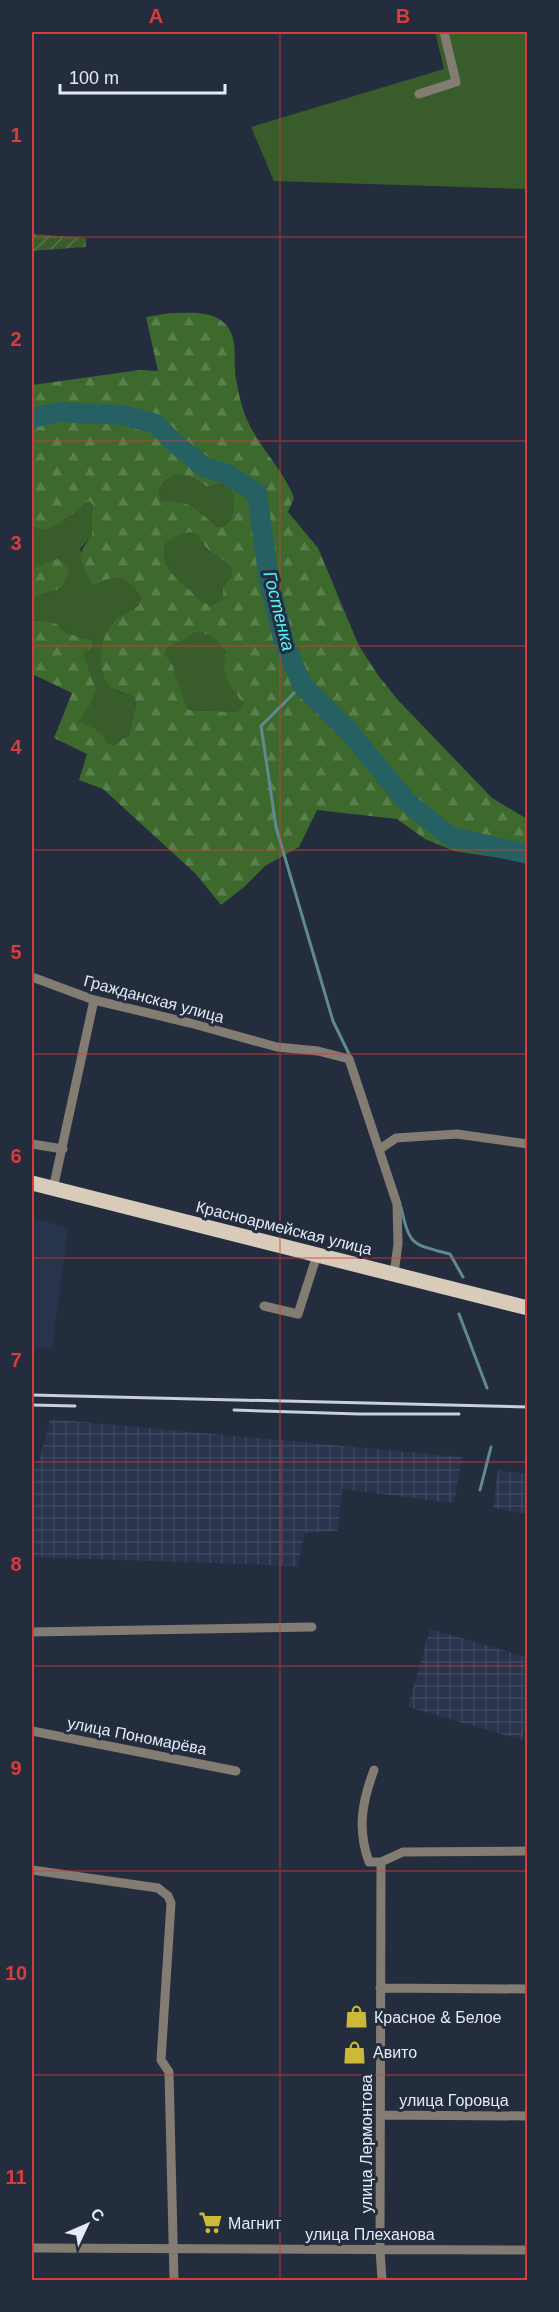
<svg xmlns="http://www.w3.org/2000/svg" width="559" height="2312" viewBox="0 0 559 2312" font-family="Arial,sans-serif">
<defs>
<pattern id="industrial-grid" width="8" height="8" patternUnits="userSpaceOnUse" patternTransform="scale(1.5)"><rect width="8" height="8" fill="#28344b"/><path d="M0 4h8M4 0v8" fill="none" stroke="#3d485d"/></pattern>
<pattern id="forest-firs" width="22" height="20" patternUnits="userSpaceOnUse" patternTransform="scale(1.5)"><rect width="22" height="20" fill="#3d692d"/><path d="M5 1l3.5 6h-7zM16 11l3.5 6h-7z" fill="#597f4c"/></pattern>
<pattern id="garden-furrows" width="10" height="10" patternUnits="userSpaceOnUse" patternTransform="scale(1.5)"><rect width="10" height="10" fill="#385c2a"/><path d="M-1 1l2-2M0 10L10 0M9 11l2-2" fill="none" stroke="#55744a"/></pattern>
</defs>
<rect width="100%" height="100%" fill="#242d3e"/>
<!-- built -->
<path fill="#28344b" d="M32,1218L68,1227L52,1350L32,1347Z"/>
<!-- industrial -->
<path fill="url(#industrial-grid)" d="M50,1419L462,1457L454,1503L342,1489L338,1531L305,1533L298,1566L32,1557V1470L40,1459Z
M498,1470L527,1474V1514L493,1508Z
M430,1629L527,1657V1721L522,1740L408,1707Z"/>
<!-- grass -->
<path fill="#385c2a" d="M435,32H527V189L274,181L251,127L444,69Z
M177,474L190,477L208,487L227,482C237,493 237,526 218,527C199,512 190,499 163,501L159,497C159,484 166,479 177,474Z
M89,501L93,505L91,518L92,535L80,549L93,585C118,576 125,571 141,598L139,605L112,623L116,691L134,697L136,703L129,735L113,745L107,743L79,722L89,707L83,654L91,640L66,633L57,624L45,620L32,621V598L62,588L32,569V524L40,529L64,521Z
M190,532L196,534C200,539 203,545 207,550C218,559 233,560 232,576L223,586V599L211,605L200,602C190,584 166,578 164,554C162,539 177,535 190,532Z
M195,632C210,632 217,642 226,652C221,673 232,689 244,704L237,712L188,710L172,664L165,654L167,648L185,640Z"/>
<!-- forest -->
<path fill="url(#forest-firs)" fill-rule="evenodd" d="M170,313C190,313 217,309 229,329C238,343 233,364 236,379C238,391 241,404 245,415C257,446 283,468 294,498L288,512L318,548L359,646L378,675L397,699L492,798L527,819V860L494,857L454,851L425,839L397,819L317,810L299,847L265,866L244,887L221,905L196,874L103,789L79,780L87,754L54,738L72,693L32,674V621L45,620L57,624L66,633L91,640L93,646L83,654L96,689L89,707L79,722C90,726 102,731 107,743L113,745L129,735L136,703L134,697C124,693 111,691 106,681C97,665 100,638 112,624C118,616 131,611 139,605L141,598C127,574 116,574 93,586C81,559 73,560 92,535L91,518L93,505L89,501C79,508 53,534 39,529C36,528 34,526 32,524V385L140,370L158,371L146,317ZM177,474L190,477L208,487L227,482C237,494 237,526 218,527C197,511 191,499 163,501L159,497C159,484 166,479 177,474ZM190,532L196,534C200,539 203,545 208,550C217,559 233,560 232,576L223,586V599L211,605L200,602C190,584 166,578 164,554C162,539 178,535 190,532ZM195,632C210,632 217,642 226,652C220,676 230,687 244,704L237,712L188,710L172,664L165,654L167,648L185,640Z
M57,559L68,566L69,572L62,588L32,598V569Z"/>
<!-- garden -->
<path fill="url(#garden-furrows)" d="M32,234L86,238V247L32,251Z"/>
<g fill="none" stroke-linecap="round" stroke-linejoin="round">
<!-- stream -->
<path stroke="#5f8a8f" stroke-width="3" d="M302,685L261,726L276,827L333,1021L350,1056
M401,1207C410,1247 412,1244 450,1254L463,1277
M459,1314L487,1388
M480,1490L491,1447"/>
<!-- river -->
<path stroke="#256163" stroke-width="20" d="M32,418L58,412L123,415L156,424L173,442L206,468L225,473L257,493L269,581L284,642L302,685L348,730L407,802L451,837L528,854"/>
<!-- minor -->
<path stroke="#827c73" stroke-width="9" d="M419,94L456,82L444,32
M32,977L94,1000L190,1023L277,1047L318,1051L349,1059L397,1204L398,1244L394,1274
M32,1144L63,1149
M380,1149L396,1138L457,1134L528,1144
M53,1189L94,1000
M264,1306L298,1314L317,1255
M32,1632L312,1627
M32,1731L236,1771
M374,1770C362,1802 357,1829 369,1862H381L403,1852L528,1851
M381,1862L380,2250L382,2280
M32,1870L158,1888L168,1896L171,1903L161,2060L169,2072L174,2280
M380,1988L528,1989
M381,2115L528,2116
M32,2248L528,2250"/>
<!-- primary -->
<path stroke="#d8cbb9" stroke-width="15" d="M32,1183L528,1308"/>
<!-- rail -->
<path stroke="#c9d0db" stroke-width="3" d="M32,1395L528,1407
M32,1405L75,1406
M234,1410L359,1414H459"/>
</g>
<!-- grid -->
<path fill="none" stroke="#d83c3d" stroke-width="1.5" stroke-opacity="0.55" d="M280,32V2280M32,237H528M32,441H528M32,646H528M32,850H528M32,1054H528M32,1258H528M32,1462H528M32,1666H528M32,1871H528M32,2075H528"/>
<!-- icons -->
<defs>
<symbol id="shop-bare" viewBox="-9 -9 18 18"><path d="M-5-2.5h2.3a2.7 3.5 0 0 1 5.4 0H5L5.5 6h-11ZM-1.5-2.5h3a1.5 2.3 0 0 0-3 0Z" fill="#ccb938" stroke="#242d3e" stroke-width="2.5" paint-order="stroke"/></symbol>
<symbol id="supermarket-bare" viewBox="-9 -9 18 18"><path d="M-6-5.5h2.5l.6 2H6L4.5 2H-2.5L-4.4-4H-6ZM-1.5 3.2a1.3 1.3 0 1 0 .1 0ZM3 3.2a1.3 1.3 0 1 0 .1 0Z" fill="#ccb938" stroke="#242d3e" stroke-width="2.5" paint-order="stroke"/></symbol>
</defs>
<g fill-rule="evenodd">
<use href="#shop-bare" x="340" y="2000" width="33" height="33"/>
<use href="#shop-bare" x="338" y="2036" width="33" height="33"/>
<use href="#supermarket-bare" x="194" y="2206" width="33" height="33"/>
</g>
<g text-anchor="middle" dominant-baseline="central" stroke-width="6" stroke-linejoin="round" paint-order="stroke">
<!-- street labels -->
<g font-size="16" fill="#e5ebf6" stroke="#242d3e">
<text transform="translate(154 999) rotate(15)">Гражданская улица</text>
<text transform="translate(284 1228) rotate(14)">Красноармейская улица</text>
<text transform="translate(137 1736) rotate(11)">улица Пономарёва</text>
<text x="454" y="2100">улица Горовца</text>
<text transform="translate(366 2144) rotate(-90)">улица Лермонтова</text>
<text x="370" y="2234">улица Плеханова</text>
</g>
<!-- poi labels -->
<g font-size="16" fill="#e5ebf6" stroke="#242d3e" text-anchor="start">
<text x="374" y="2017">Красное &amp; Белое</text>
<text x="373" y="2052">Авито</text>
<text x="228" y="2223">Магнит</text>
</g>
<!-- water labels -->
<g font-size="18" font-style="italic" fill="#54f6fd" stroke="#242d3e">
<text transform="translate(279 611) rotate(76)">Гостенка</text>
</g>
</g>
<!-- border -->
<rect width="559" height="2312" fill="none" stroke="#242d3e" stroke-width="66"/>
<!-- north arrow -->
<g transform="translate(87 2225) rotate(46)" stroke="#242d3e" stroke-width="4.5" paint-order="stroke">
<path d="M0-4.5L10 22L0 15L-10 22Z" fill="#e5ebf6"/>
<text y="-9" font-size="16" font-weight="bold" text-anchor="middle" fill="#e5ebf6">С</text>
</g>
<!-- scale -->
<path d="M60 84v9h165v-9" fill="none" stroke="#e5ebf6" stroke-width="3"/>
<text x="69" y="84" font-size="18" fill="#e5ebf6" stroke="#242d3e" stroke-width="4.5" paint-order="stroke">100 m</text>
<rect x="33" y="33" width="493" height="2246" fill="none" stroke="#d83c3d" stroke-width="2"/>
<g font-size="20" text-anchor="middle" font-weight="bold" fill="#d83c3d">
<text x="156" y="23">A</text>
<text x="403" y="23">B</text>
<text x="16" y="142">1</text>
<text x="16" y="346">2</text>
<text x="16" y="550">3</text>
<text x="16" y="754">4</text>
<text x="16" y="959">5</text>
<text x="16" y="1163">6</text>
<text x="16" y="1367">7</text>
<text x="16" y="1571">8</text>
<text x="16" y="1775">9</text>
<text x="16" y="1980">10</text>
<text x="16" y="2184">11</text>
</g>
</svg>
